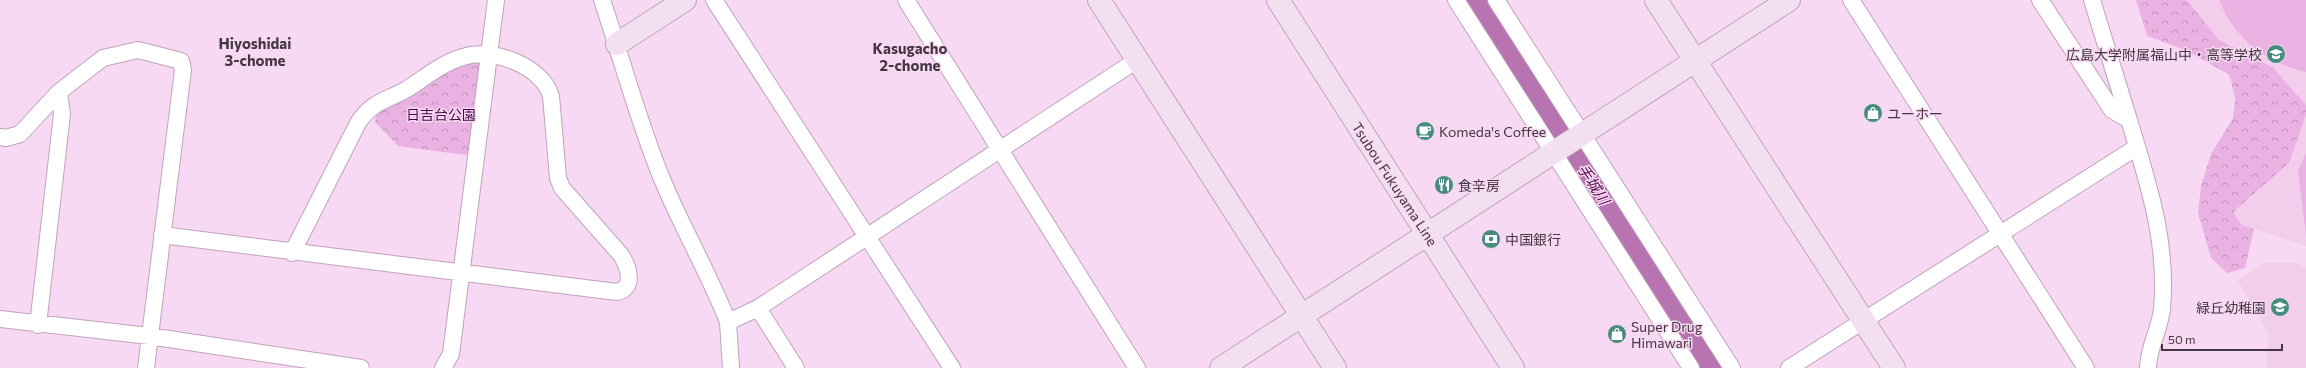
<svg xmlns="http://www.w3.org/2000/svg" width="2306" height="368" viewBox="0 0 2306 368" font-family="Commissioner,'Noto Sans JP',sans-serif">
<defs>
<pattern id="forest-crowns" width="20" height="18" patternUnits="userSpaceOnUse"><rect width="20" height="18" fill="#eab2e3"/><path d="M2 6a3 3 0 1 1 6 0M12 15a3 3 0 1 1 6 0" fill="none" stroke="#bf92ba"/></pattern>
</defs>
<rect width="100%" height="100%" fill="#f7d9f3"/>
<!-- built -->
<path fill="#f2cdec" d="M2187,0H2306V105L2273,68L2219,40Z
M2306,115V246L2242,225L2233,212L2289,163Z
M2263,263H2295L2306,268V368H2267L2268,332L2238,281Z"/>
<!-- forest -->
<path fill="url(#forest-crowns)" d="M2136,0H2187L2219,40L2273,68L2306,105V115L2289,163L2233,212L2242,225L2254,229L2245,268L2227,273L2211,258L2198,213L2201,186L2211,154L2233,118L2235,99L2231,80L2228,74L2185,50L2147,36Z
M486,58L473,156L398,146L375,122L377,106L437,71Z"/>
<!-- garden -->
<path fill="#eab2e3" d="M2219,0H2306V72C2267,64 2233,37 2219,0Z
M2306,153V235L2298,171Z"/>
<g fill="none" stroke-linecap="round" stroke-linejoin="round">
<!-- river -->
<path stroke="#b873b1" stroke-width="29" d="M1477,0L1712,368"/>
<defs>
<path id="street" d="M602,0C622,59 638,121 662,179C682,228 709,273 728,322L758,308L1137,60
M714,0L952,368
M906,0L1137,368
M1456,0L1691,368
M1496,0L1732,368
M1851,0L2086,368
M2040,0L2112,110L2129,120C2148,183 2168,241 2162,309C2160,329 2148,348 2148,368
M2092,0L2129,120
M0,137L6,138L20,134L59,92L103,58L138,50L181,61L183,70L146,368
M162,235L617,292C636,288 628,266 621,255L562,188L558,178L551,96C542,66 493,47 463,57C442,63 426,77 407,89C387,101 373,100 358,123L292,253
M758,308L796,368
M0,319L149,336L361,368
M728,322L731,368
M38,325L62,114L59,92
M443,368L451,354L496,0
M1789,368L2137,147"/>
<path id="secondary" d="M1099,0L1335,368
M1278,0L1513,368
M1656,0L1894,368
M617,44L685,0
M1221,368L1789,0"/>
</defs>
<!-- street casing -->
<use href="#street" stroke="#c0a3bc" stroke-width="18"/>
<!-- secondary casing -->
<use href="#secondary" stroke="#c0a3bc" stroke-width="24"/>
<!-- street -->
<use href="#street" stroke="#fff" stroke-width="16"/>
<!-- secondary -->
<use href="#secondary" stroke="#f2e0f0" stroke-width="22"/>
</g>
<!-- icons -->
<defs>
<symbol id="school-disc" viewBox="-11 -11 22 22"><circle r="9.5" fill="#488c80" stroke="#f7d9f3"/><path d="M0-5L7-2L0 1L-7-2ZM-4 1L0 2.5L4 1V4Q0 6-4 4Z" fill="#fff"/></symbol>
<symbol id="shop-disc" viewBox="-11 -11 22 22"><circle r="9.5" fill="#488c80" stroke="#f7d9f3"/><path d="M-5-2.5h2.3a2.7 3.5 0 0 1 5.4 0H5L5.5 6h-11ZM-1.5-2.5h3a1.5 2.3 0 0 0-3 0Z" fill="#fff"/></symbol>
<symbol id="cafe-disc" viewBox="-11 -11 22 22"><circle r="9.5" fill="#488c80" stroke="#f7d9f3"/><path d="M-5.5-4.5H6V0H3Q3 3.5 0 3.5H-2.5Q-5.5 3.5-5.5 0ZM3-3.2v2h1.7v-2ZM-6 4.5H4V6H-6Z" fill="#fff"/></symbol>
<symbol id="restaurant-disc" viewBox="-11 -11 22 22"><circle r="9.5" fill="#488c80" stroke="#f7d9f3"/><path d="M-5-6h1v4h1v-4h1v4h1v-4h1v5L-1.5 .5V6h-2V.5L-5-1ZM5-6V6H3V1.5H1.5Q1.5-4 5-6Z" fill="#fff"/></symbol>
<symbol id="bank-disc" viewBox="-11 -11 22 22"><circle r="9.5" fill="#488c80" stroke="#f7d9f3"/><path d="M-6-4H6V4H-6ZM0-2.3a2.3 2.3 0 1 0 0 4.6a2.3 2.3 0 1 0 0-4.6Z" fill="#fff"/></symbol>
</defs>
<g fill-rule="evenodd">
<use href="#school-disc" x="2265" y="43" width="22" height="22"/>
<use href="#shop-disc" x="1862" y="102" width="22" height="22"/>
<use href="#cafe-disc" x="1414" y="120" width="22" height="22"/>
<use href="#restaurant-disc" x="1433" y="174" width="22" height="22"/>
<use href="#bank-disc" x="1480" y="228" width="22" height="22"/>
<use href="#school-disc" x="2269" y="296" width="22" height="22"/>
<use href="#shop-disc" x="1606" y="323" width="22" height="22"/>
</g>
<g text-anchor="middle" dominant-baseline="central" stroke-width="3" stroke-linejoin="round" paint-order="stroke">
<!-- poi labels -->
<g font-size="14" fill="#433741" stroke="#f7d9f3" text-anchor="start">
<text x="2262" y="54" text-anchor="end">広島大学附属福山中・高等学校</text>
<text x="1887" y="113">ユーホー</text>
<text x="1439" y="131">Komeda's Coffee</text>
<text x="1458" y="185">食辛房</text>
<text x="1505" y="239">中国銀行</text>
<text x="2266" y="307" text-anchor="end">緑丘幼稚園</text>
<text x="1631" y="326">Super Drug<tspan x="1631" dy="16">Himawari</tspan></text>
</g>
<!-- park labels -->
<g font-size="14" fill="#470543" stroke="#f7d9f3">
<text x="441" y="114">日吉台公園</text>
</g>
<!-- street labels -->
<g font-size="14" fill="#433741" stroke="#f7d9f3">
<text transform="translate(1395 184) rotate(57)">Tsubou Fukuyama Line</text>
</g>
<!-- neighbourhood labels -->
<g font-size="15" font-weight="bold" fill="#433741" stroke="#f7d9f3">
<text x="255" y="43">Hiyoshidai<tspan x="255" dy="17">3-chome</tspan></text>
<text x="910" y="48">Kasugacho<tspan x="910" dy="17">2-chome</tspan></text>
</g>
<!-- water labels -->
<g font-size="15" font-style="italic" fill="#4a0946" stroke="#f7d9f3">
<text transform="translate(1594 184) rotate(57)">手城川</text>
</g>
</g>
<!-- scale -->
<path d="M2162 344v6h120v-6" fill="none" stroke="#433741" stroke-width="2"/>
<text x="2168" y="344" font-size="12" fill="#433741" stroke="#f7d9f3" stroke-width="3" paint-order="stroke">50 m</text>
</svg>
